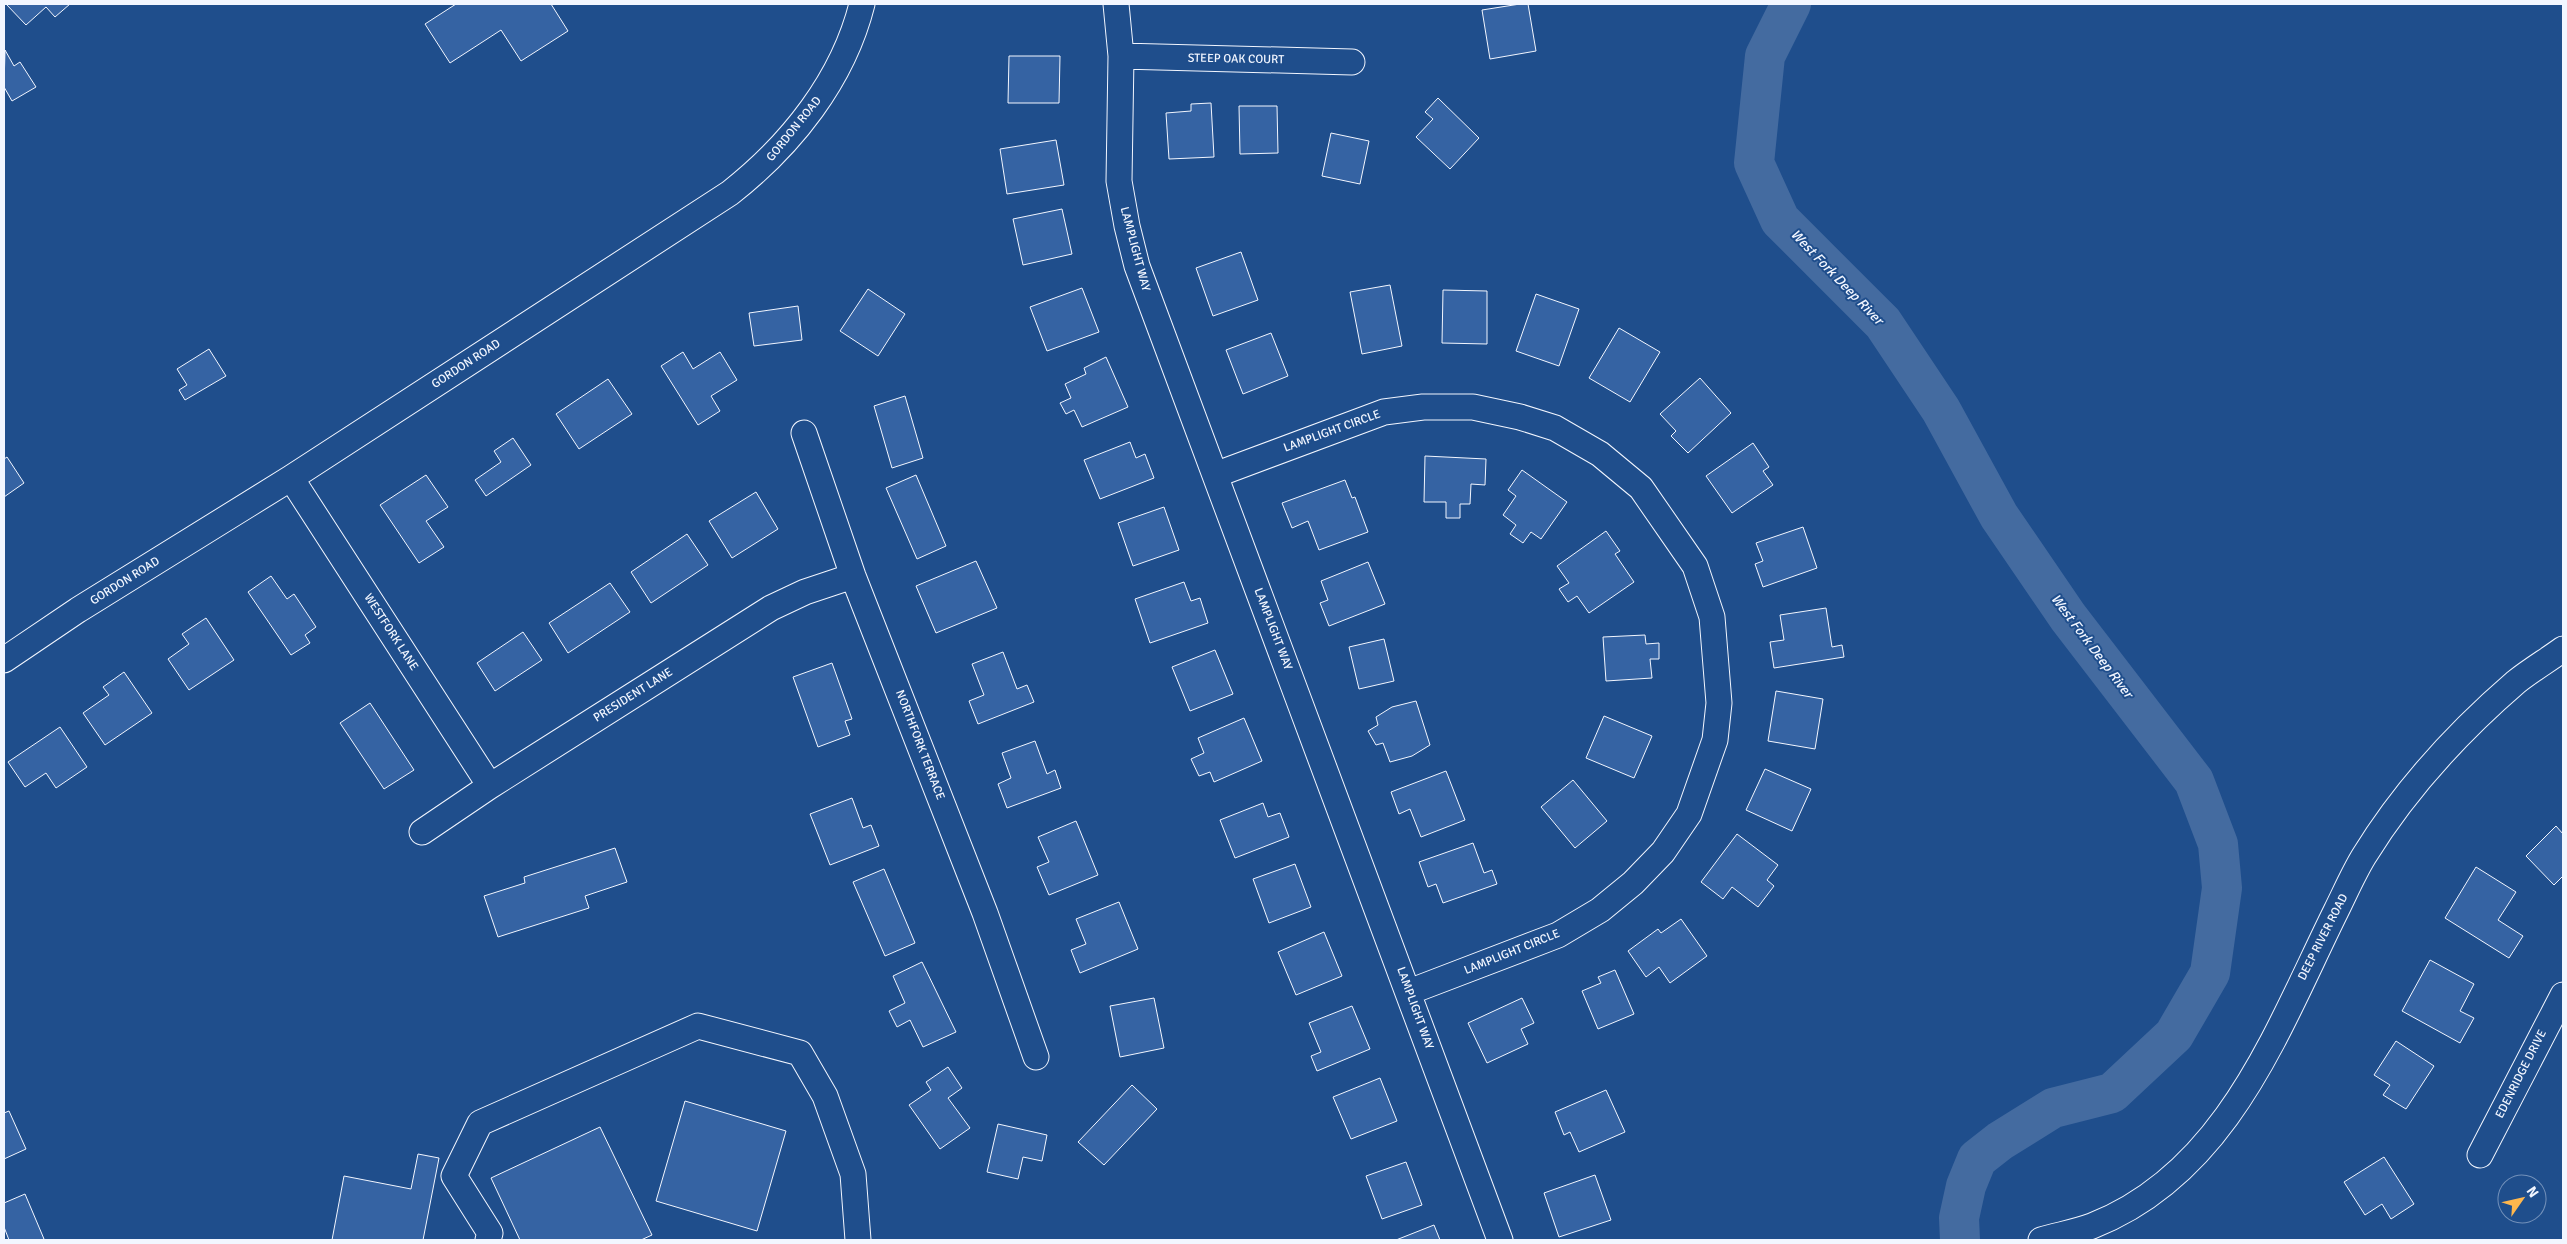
<svg xmlns="http://www.w3.org/2000/svg" width="2567" height="1244" viewBox="0 0 2567 1244" font-family="Signika,sans-serif">
<rect width="100%" height="100%" fill="#1f4e8c"/>
<g fill="none" stroke-linecap="round" stroke-linejoin="round">
<!-- river -->
<path stroke="#446ba0" stroke-width="40" d="M1791,4L1765,56L1754,163L1780,220L1883,323L1941,410L1999,516L2068,617L2194,781L2218,844L2222,888L2210,973L2174,1035L2112,1093L2053,1108L2000,1141L1977,1159L1966,1186L1959,1218L1960,1240"/>
</g>
<!-- building -->
<path fill="#3563a3" stroke="#f2f6ff" d="M6,4H70L55,17L46,7L26,25Z
M456,4H551L568,31L521,61L501,30L450,63L425,24Z
M1520,4H1528L1536,51L1490,59L1482,10Z
M5,50L14,66L20,62L36,87L12,101L4,87Z
M1009,56H1060L1059,103H1008Z
M1438,98L1479,138L1450,169L1416,137L1433,119L1425,112Z
M1211,103L1214,157L1169,159L1166,113L1191,111V104Z
M1239,106H1277L1278,153L1240,154Z
M1331,133L1369,141L1360,184L1322,176Z
M1056,140L1064,185L1007,194L1000,149Z
M1062,209L1072,254L1023,265L1013,219Z
M1241,252L1258,300L1213,316L1196,268Z
M1390,285L1402,346L1362,354L1350,292Z
M1082,288L1099,332L1047,351L1030,307Z
M868,289L905,314L878,356L840,331Z
M1443,290L1487,291V344L1442,343Z
M1536,294L1579,309L1559,366L1516,351Z
M798,306L802,340L754,346L749,313Z
M1619,328L1660,352L1630,402L1589,378Z
M1271,333L1288,376L1243,394L1226,350Z
M209,349L226,376L185,400L179,390L187,385L177,369Z
M683,352L693,369L720,352L737,380L711,396L720,411L698,425L661,366Z
M1106,357L1128,407L1082,427L1074,410L1066,414L1060,403L1071,398L1065,384L1086,374L1084,368Z
M1700,378L1731,413L1688,453L1671,436L1676,431L1660,414Z
M608,379L632,414L579,449L556,414Z
M905,396L923,458L892,468L874,406Z
M513,438L531,465L486,496L475,480L501,462L494,451Z
M1130,442L1136,458L1145,454L1154,478L1100,499L1084,460Z
M1753,443L1769,467L1763,471L1773,485L1732,513L1706,476Z
M1425,456L1486,459L1485,485L1471,484L1470,504H1460V518H1446V502H1424Z
M7,457L24,483L4,497V459Z
M1522,470L1567,502L1541,539L1531,532L1523,543L1510,534L1516,525L1503,515L1516,496L1508,490Z
M426,475L448,507L426,521L444,547L419,563L380,505Z
M916,475L946,546L917,559L886,488Z
M1345,480L1352,498L1355,497L1368,532L1319,550L1308,521L1292,528L1282,503Z
M756,492L778,529L732,558L709,521Z
M1164,507L1179,550L1133,566L1118,523Z
M1803,527L1817,568L1763,587L1755,564L1763,561L1756,543Z
M1606,531L1620,551L1615,554L1634,582L1589,613L1577,596L1568,602L1559,589L1569,583L1557,566Z
M687,534L708,565L651,603L631,572Z
M976,561L997,608L936,633L916,586Z
M1368,562L1385,604L1329,626L1320,603L1328,600L1321,581Z
M271,576L287,599L294,594L316,627L305,635L310,643L291,655L248,592Z
M1184,582L1191,601L1200,598L1208,623L1150,643L1135,599Z
M610,583L630,612L568,653L549,623Z
M1826,608L1832,647L1842,645L1844,657L1774,668L1770,642L1784,640L1780,615Z
M206,618L234,660L189,690L168,659L189,644L182,634Z
M523,632L542,660L495,691L477,663Z
M1645,635L1646,644L1659,643V659H1650L1652,678L1606,681L1603,637Z
M1384,639L1394,681L1359,689L1349,647Z
M1215,650L1233,694L1190,711L1172,667Z
M1003,652L1017,689L1027,685L1034,702L978,724L969,701L984,695L972,664Z
M832,663L852,719L845,721L850,735L818,747L793,677Z
M124,672L152,713L105,745L83,713L109,695L103,687Z
M1776,691L1823,699L1815,749L1768,741Z
M1416,701L1430,745L1412,756L1390,762L1383,743L1376,745L1368,731L1378,725L1376,717L1392,707Z
M370,703L414,770L384,789L340,723Z
M1604,716L1652,736L1634,778L1586,758Z
M1244,718L1262,761L1214,782L1210,772L1199,776L1191,759L1204,753L1198,738Z
M60,727L87,767L56,788L46,773L25,787L8,762Z
M1035,741L1047,774L1055,770L1061,788L1007,808L998,784L1011,778L1002,753Z
M1765,769L1811,789L1792,831L1746,810Z
M1446,771L1465,820L1421,837L1410,809L1399,814L1391,792Z
M1573,780L1607,821L1575,848L1541,807Z
M852,798L863,828L871,825L879,846L830,865L810,814Z
M1263,803L1268,817L1280,813L1289,837L1235,858L1220,820Z
M1076,821L1098,875L1049,895L1037,867L1049,862L1038,837Z
M2556,826L2563,834V876L2554,885L2526,856Z
M1737,834L1778,865L1767,880L1774,886L1758,907L1732,887L1723,899L1701,882Z
M1473,843L1484,873L1492,870L1497,884L1443,903L1436,884L1428,887L1419,862Z
M615,848L627,882L585,896L589,908L498,937L484,896L525,883L524,877Z
M1295,864L1311,907L1269,923L1253,879Z
M2476,867L2516,892L2498,920L2523,936L2509,958L2445,918Z
M884,869L915,943L885,956L853,882Z
M1119,902L1138,949L1080,973L1071,950L1086,944L1076,919Z
M1681,919L1707,956L1670,983L1659,967L1646,977L1628,951L1658,929L1661,933Z
M1324,932L1342,976L1296,995L1278,952Z
M2430,960L2474,984L2460,1011L2474,1018L2460,1043L2402,1011Z
M922,962L956,1032L923,1047L910,1020L897,1027L889,1011L905,1003L893,976Z
M1615,970L1634,1014L1598,1029L1582,991L1601,983L1598,977Z
M1154,998L1164,1048L1120,1057L1110,1006Z
M1522,998L1534,1023L1521,1029L1528,1044L1487,1063L1468,1023Z
M1352,1006L1370,1049L1317,1071L1311,1056L1321,1052L1309,1023Z
M2396,1041L2434,1066L2406,1109L2383,1095L2390,1085L2374,1075Z
M948,1067L962,1088L948,1098L970,1128L940,1149L909,1105L931,1090L926,1082Z
M1380,1078L1397,1121L1351,1139L1333,1097Z
M1132,1085L1157,1109L1104,1165L1078,1142Z
M1606,1090L1625,1132L1579,1152L1570,1132L1564,1135L1555,1112Z
M685,1101L786,1131L757,1231L656,1201Z
M9,1111L26,1149L4,1159V1113Z
M998,1124L1047,1135L1042,1161L1023,1157L1018,1179L987,1172Z
M600,1127L652,1235L641,1240H520L491,1178Z
M418,1154L439,1158L423,1240H332L344,1176L411,1189Z
M2384,1157L2414,1204L2391,1219L2382,1204L2365,1215L2344,1182Z
M1406,1162L1422,1205L1382,1219L1366,1176Z
M1595,1175L1611,1220L1559,1237L1544,1193Z
M25,1194L44,1239L41,1240H9L4,1227V1203Z
M1434,1225L1440,1240H1396Z"/>
<g fill="none" stroke-linecap="round" stroke-linejoin="round">
<defs>
<path id="minor" d="M1116,4L1121,56L1119,181L1127,226L1137,266L1500,1240
M1121,56L1352,62
M804,433L853,576L985,913L1036,1057
M1215,475L1384,412L1423,407H1473L1520,417L1555,428L1600,454L1641,488L1695,566L1712,617L1719,703L1715,740L1689,814L1663,852L1633,883L1600,910L1558,935L1409,992
M291,478L490,786
M4,660L78,610L291,478L730,193C791,145 843,80 862,4
M422,832L490,786L771,608L805,592L853,576
M2480,1155L2563,995
M488,1240L490,1233L454,1176L480,1123L698,1026L800,1053L825,1096L853,1174L858,1240
M2041,1240C2058,1235 2076,1232 2092,1226C2227,1173 2277,1030 2336,911C2345,893 2353,874 2364,856C2404,791 2458,732 2516,682C2531,670 2548,660 2563,649"/>
</defs>
<!-- minor casing -->
<use href="#minor" stroke="#f2f6ff" stroke-width="27"/>
<!-- minor -->
<use href="#minor" stroke="#1f4e8c" stroke-width="25"/>
</g>
<g text-anchor="middle" dominant-baseline="central" stroke-width="4" stroke-linejoin="round" paint-order="stroke">
<!-- street labels -->
<g font-size="12" fill="#f2f6ff" stroke="#1f4e8c">
<text transform="translate(1236 59) rotate(1)">STEEP OAK COURT</text>
<text transform="translate(794 129) rotate(-51)">GORDON ROAD</text>
<text transform="translate(1135 249) rotate(75)">LAMPLIGHT WAY</text>
<text transform="translate(466 364) rotate(-33)">GORDON ROAD</text>
<text transform="translate(1332 431) rotate(-20)">LAMPLIGHT CIRCLE</text>
<text transform="translate(125 581) rotate(-32)">GORDON ROAD</text>
<text transform="translate(1273 629) rotate(69)">LAMPLIGHT WAY</text>
<text transform="translate(391 632) rotate(57)">WESTFORK LANE</text>
<text transform="translate(633 695) rotate(-32)">PRESIDENT LANE</text>
<text transform="translate(920 745) rotate(69)">NORTHFORK TERRACE</text>
<text transform="translate(2323 937) rotate(-63)">DEEP RIVER ROAD</text>
<text transform="translate(1512 952) rotate(-22)">LAMPLIGHT CIRCLE</text>
<text transform="translate(1415 1008) rotate(70)">LAMPLIGHT WAY</text>
<text transform="translate(2521 1074) rotate(-63)">EDENRIDGE DRIVE</text>
</g>
<!-- water labels -->
<g font-size="14" font-style="italic" fill="#f2f6ff" stroke="#1f4e8c">
<text transform="translate(1837 277) rotate(46)">West Fork Deep River</text>
<text transform="translate(2092 646) rotate(53)">West Fork Deep River</text>
</g>
</g>
<!-- border -->
<rect width="2567" height="1244" fill="none" stroke="#f2f6ff" stroke-width="10"/>
<!-- north arrow -->
<g transform="translate(2522 1199) rotate(56)"><circle r="24" fill="#1f4e8c" stroke="#7391ba"/>
<path d="M0-4L9 19L0 12L-9 19Z" fill="#ffb74d"/>
<text y="-8" font-size="14" font-weight="bold" text-anchor="middle" fill="#f2f6ff">N</text>
</g>
</svg>
